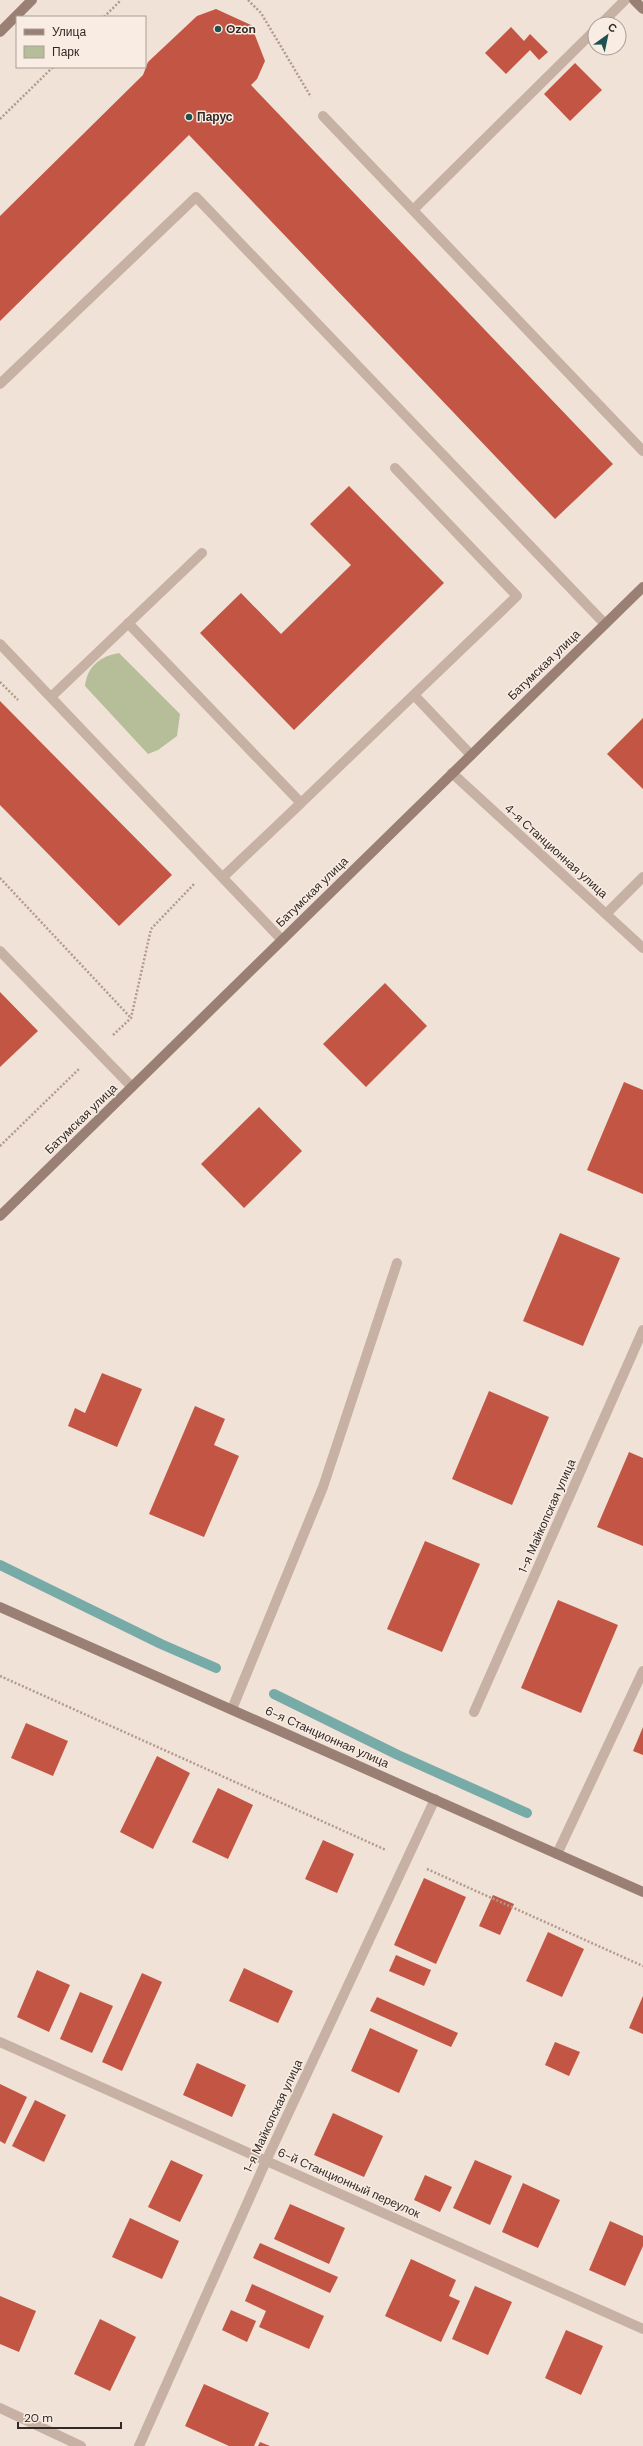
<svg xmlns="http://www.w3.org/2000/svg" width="643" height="2446" viewBox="0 0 643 2446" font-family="'DM Sans',sans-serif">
<rect width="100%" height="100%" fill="#f0e2d7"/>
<!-- green -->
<path fill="#b5be98" d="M119,653L180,714L177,736L158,750L148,754L85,686C87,666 101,656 119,653Z"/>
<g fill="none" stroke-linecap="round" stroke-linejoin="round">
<!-- stream -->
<path stroke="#77aba8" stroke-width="10" d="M0,1565L161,1644L216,1668
M274,1694L398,1755L527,1813"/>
</g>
<!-- building -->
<path fill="#c25543" d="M216,9L251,25L265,61L257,79L251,85L613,464L555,519L189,135L0,321V216L143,75L148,62L197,16Z
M511,27L524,41L530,34L548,52L539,60L530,50L506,74L485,53Z
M575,63L602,90L570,121L544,94Z
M349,486L444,583L294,730L200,633L241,593L281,634L351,565L310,524Z
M0,701L172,875L119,926L0,805Z
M643,718V789L607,754Z
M385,983L427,1026L366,1087L323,1044Z
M0,992L38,1031L0,1067Z
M624,1082L643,1090V1194L587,1170Z
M259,1107L302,1151L244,1208L201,1164Z
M560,1233L620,1258L583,1346L523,1321Z
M102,1373L142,1389L117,1447L68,1426L75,1408L85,1413Z
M489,1391L549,1417L512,1505L452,1479Z
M195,1406L225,1419L214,1445L239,1456L204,1537L149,1514Z
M629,1452L643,1458V1546L597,1527Z
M425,1541L480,1564L442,1652L387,1629Z
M558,1600L618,1625L581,1713L521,1688Z
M26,1723L68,1741L53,1776L11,1758Z
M643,1727V1755L633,1751Z
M157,1756L190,1773L153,1849L120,1832Z
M218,1788L253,1805L228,1859L192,1842Z
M323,1840L354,1854L337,1893L305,1879Z
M424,1878L466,1897L436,1964L394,1945Z
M493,1895L514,1904L500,1935L479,1926Z
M548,1932L584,1949L562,1997L526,1981Z
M396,1955L431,1970L424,1986L389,1971Z
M244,1968L293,1991L278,2023L229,2001Z
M37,1970L70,1985L49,2032L17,2017Z
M142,1973L162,1982L122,2071L102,2062Z
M80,1992L113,2006L92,2053L60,2039Z
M643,1996V2034L629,2028Z
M377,1997L458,2033L451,2047L370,2011Z
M370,2028L418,2050L399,2093L351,2071Z
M555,2042L580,2052L569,2076L545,2065Z
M197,2063L246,2085L232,2117L183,2095Z
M0,2084L27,2097L5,2144L0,2141Z
M35,2100L66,2115L44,2162L12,2146Z
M333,2113L383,2136L364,2177L314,2155Z
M171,2160L203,2175L180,2222L148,2207Z
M475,2160L512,2176L490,2225L453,2208Z
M425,2175L452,2187L440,2212L414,2200Z
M523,2183L560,2200L538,2248L502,2232Z
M290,2204L345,2228L329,2264L274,2239Z
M130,2218L179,2241L162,2279L112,2257Z
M610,2221L643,2236V2246L625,2286L589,2270Z
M260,2243L338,2277L330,2293L253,2258Z
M411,2259L456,2280L449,2296L460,2301L441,2342L385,2316Z
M252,2284L324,2316L309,2349L259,2327L266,2311L245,2301Z
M475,2286L512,2302L488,2355L452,2339Z
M0,2296L36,2311L19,2352L0,2344Z
M231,2310L256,2321L247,2342L222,2330Z
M100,2319L136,2337L110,2391L74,2374Z
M566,2330L603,2346L581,2395L545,2378Z
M204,2384L269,2413L254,2446H229L185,2426Z
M260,2442L270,2446H258Z"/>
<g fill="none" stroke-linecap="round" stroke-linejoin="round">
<!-- path -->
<path stroke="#b29a8e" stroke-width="2.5" stroke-dasharray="2 2" stroke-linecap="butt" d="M248,0L261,13L311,97
M104,17L121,0
M0,119L53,67
M0,682L18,700
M0,878L131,1018
M113,1035L131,1018L151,929L195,883
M0,1146L80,1068
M0,1676L386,1850
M427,1869L643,1966"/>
<!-- lane -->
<path stroke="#c7b0a4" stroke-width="10" d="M601,24L625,0
M323,116L643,451
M413,210L595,30
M0,384L196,197L605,624
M128,623L301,803L223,877
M0,644L282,940
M414,695L471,755
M51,697L202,553
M301,803L517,596L395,468
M606,914L643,877
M0,951L132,1087"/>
<!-- street -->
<path stroke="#c7b0a4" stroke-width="10" d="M452,773L643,948
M232,1709L323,1487L397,1263
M474,1712L643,1330
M557,1854L643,1671
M0,2042L643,2329
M0,2408L81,2446
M139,2446L266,2161L435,1799"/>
<!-- secondary -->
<path stroke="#9a7f75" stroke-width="10" d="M634,0L643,9
M0,32L32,0
M0,1216L643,587
M0,1607L643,1892"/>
</g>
<!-- markers -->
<g fill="#1d5250" stroke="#f8ece3" stroke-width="1.5">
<circle cx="218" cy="29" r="4"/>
<circle cx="189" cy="117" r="4"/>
</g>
<g text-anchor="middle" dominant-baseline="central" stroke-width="3" stroke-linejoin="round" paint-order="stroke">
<!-- poi labels -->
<g font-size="12" font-weight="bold" fill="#322825" stroke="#f8ece3" text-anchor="start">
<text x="226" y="29">Ozon</text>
<text x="197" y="117">Парус</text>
</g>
<!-- street labels -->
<g font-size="12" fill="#322825" stroke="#f8ece3">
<text transform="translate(544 665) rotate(-44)">Батумская улица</text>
<text transform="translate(556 851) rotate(42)">4-я Станционная улица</text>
<text transform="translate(312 892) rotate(-44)">Батумская улица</text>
<text transform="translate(81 1119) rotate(-44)">Батумская улица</text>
<text transform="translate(547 1516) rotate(-66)">1-я Майкопская улица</text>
<text transform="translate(327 1737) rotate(24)">6-я Станционная улица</text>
<text transform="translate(273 2116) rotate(-65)">1-я Майкопская улица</text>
<text transform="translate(349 2183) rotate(24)">6-й Станционный переулок</text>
</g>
</g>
<!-- legend -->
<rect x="16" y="16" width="130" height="52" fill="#f8ece3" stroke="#a99e97"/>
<rect x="24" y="29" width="20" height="6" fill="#9a7f75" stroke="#a99e97"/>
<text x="52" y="36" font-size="12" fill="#322825">Улица</text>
<rect x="24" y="46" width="20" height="12" fill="#b5be98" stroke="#a99e97"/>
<text x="52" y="56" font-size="12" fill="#322825">Парк</text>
<!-- north arrow -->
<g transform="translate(607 36) rotate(33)"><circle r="19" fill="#f8ece3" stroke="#a99e97"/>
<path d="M0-3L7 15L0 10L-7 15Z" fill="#1d5250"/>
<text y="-6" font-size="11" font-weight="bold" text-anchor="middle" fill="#322825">С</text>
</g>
<!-- scale -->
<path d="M18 2422v6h103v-6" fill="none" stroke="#322825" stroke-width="2"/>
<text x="24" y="2422" font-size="12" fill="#322825" stroke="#f8ece3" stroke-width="3" paint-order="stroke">20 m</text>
</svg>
